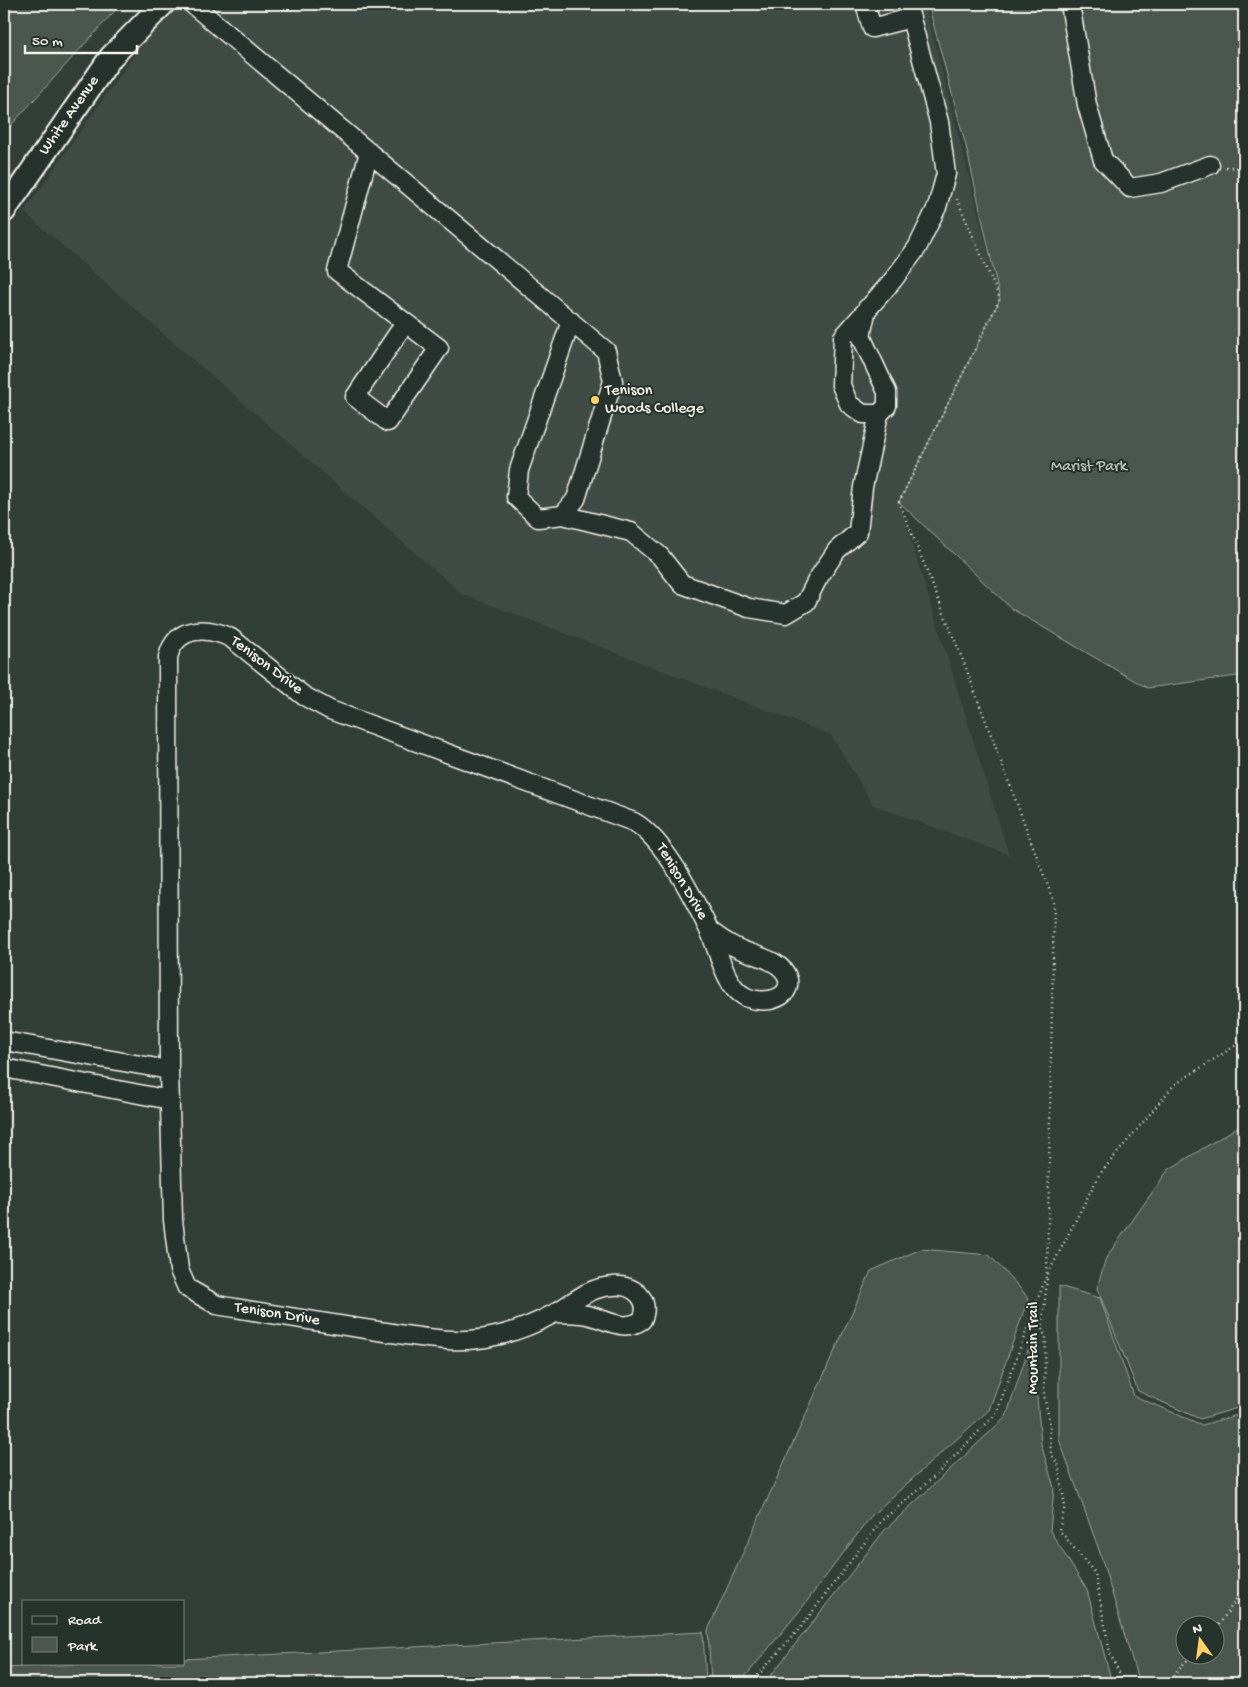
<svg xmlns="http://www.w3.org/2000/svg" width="1248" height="1687" viewBox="0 0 1248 1687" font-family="'Gochi Hand',sans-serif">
<rect width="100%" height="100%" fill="#323e38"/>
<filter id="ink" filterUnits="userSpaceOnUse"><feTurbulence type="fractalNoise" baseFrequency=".02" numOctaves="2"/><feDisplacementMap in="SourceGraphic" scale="10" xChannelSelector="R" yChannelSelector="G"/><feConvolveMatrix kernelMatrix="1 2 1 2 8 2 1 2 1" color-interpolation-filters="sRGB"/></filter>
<g filter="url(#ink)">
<!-- built -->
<path fill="#404b44" d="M174,4H925L1000,299L899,502L1009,855L873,805L831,735L462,594L24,212L155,25Z"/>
<!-- green -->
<path fill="#4c564f" stroke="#a0a49c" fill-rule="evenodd" d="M4,4H121L4,133Z
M928,4H1244V675L1147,688L1012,609L899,502L1000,299L966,146Z
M1244,1123V1406L1200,1419L1138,1391L1097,1288L1106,1258L1168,1170Z
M921,1249L989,1255L1022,1290L1028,1299L989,1410L872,1515L801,1609L740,1683H711L708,1630L871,1271Z
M1059,1286L1100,1298L1134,1396L1202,1425L1244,1413V1683H1139L1099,1550L1059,1439ZM1216,1624V1654H1186V1624Z
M1029,1347L1035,1374L1041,1444L1054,1488L1050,1531L1087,1590L1112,1683H765L884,1531L1006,1417Z
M703,1632L706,1683H4V1668L98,1663H184V1659Z"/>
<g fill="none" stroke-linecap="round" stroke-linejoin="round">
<defs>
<path id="minor" d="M192,4L606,351L613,381L576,499L563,515L538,518L516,497L519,470L571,321
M865,4L872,28L911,18
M1070,4L1087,105L1103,160L1130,188L1161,183L1210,165
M369,152L337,271L439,348L388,422L355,397L405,323
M867,308L861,336L887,392V406L879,414H863L849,404L841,385L843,337L893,280L917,248L937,207L946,174L939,122L907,4
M563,515L631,532L660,556L682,584L749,608L786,614L806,602L817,580L837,550L858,532L863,487L879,414
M4,1041L169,1070
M4,1068L170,1100
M556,1313C566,1313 577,1313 587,1315C607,1319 623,1333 642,1320C652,1299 633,1284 613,1286C589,1287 574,1302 555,1313C537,1323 512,1333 491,1337C455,1345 414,1336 378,1331C324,1323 271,1314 217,1305L187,1288L179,1270L173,1220L169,1070L168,657C176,626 206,626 231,638L304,696L330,710L634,822C665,840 693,897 709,930C718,948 724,985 744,996C751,1000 762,1001 770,1000C780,998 790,992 788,980C784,959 752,956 735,947C726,943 718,937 710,931"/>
<path id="major" d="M4,211L111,57L163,4"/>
</defs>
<!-- minor casing -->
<use href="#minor" stroke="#f4f1e8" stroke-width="21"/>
<!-- major casing -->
<use href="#major" stroke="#f4f1e8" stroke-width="26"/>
<!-- path -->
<path stroke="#f4f1e8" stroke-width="2.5" stroke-dasharray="1 4" stroke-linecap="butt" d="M1236,4L1244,7
M1226,167H1244
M1048,1274L1099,1175L1174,1085L1244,1040
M1047,1279L1042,1331L1046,1336L1044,1395L1049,1419L1051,1454L1058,1464L1065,1506L1059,1530L1095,1573L1110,1653L1124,1683
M1216,1629L1244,1588
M751,1683L801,1627L881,1521L933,1478L996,1414L1047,1274L1054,902L964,663L899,502L1000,299L956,197
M1166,1683L1193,1654"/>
<!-- minor -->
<use href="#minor" stroke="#26332d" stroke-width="18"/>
<!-- major -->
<use href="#major" stroke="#26332d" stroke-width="22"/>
</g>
</g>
<!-- markers -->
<circle fill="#ffd166" stroke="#26332d" stroke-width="2" cx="595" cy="400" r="5"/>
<g text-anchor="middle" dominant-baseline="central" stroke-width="4" stroke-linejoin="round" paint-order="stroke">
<!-- street labels -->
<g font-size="16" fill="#f4f1e8" stroke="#26332d">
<text transform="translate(70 116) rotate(-55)">White Avenue</text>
<text transform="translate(266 666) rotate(37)">Tenison Drive</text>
<text transform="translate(681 882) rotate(59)">Tenison Drive</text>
<text transform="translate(277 1315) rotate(9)">Tenison Drive</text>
<text transform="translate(1034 1348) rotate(-90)">Mountain Trail</text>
</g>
<!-- poi labels -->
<g font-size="16" fill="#f4f1e8" stroke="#26332d" text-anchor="start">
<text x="605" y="391">Tenison<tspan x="605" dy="18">Woods College</tspan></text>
</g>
<!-- park labels -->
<g font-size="16" fill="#b9bbb2" stroke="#26332d">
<text x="1089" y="467">Marist Park</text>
</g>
</g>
<!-- margin -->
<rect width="1248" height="1687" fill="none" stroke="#26332d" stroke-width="20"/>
<rect x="10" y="10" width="1228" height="1667" fill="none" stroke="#f4f1e8" stroke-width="2" filter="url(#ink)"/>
<!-- legend -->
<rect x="22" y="1600" width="162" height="65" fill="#26332d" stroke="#787f78"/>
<rect x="32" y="1616" width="25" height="8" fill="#26332d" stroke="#787f78"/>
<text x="68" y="1624" font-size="15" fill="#f4f1e8">Road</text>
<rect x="32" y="1637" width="25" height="15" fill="#4c564f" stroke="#787f78"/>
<text x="68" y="1650" font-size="15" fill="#f4f1e8">Park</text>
<!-- north arrow -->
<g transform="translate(1200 1640) rotate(346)"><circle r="24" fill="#26332d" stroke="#787f78"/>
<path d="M0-4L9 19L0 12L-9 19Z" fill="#ffd166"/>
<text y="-8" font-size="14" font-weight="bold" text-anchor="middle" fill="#f4f1e8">N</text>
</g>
<!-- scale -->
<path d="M25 45v8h112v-8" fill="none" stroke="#f4f1e8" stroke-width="2.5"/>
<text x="32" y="45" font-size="15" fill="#f4f1e8" stroke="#26332d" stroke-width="4" paint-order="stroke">50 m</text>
</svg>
